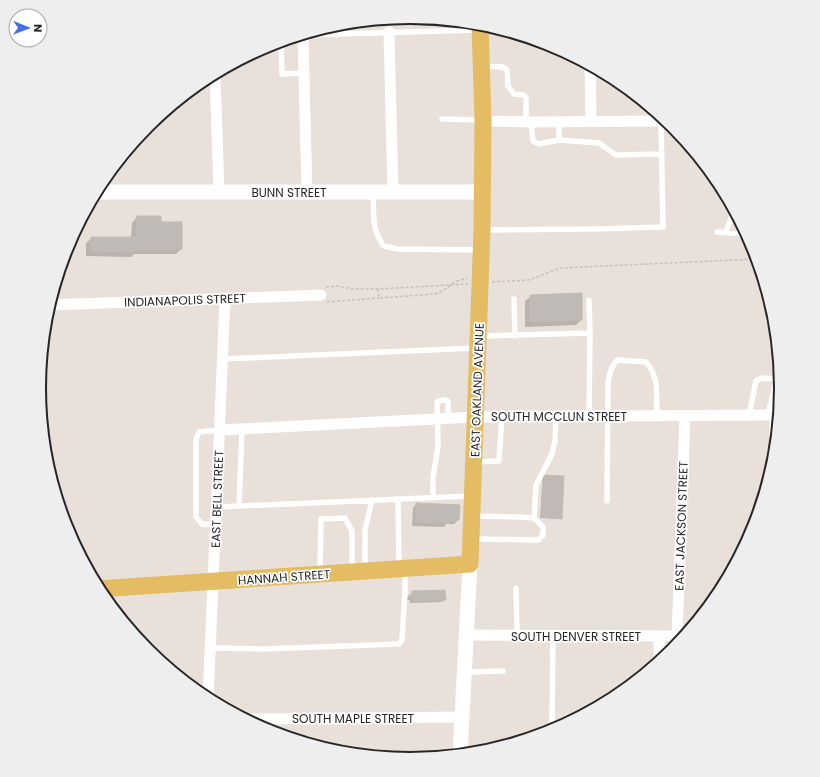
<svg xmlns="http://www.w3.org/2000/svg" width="820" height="777" viewBox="0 0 820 777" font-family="Poppins,sans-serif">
<rect width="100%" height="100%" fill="#e8e0d9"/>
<!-- shadow -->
<path fill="#0003" d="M137,217L160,223L181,249L176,254H134L131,257L86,256V243L92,238H131L132,223Z
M531,296L581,320L576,325L525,327V301Z
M543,476L561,518L560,519L540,518Z
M416,504L458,520L454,524H446L444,527L412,526L413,508Z
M413,592L444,600L442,602L410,603V600H407V598Z"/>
<!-- building -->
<path fill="#c0bab6" stroke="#c3bcb3" d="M137,216H161V222H182V249H137V252L91,251V237H136Z
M582,293V320L530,322V295Z
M543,475L564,476L562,519L541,517Z
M416,503L460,505L459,520L449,521V523L416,522Z
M445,590L446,600L412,601V598H409V595L412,594V591Z"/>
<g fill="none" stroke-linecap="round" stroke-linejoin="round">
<!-- path -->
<path stroke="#c2c2c2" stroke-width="1.5" stroke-dasharray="3 2" stroke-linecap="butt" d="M492,282L529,280L560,268L757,259
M326,287L337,286L352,289H378L468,284
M378,289L379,298L434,294C449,291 450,280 467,279
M327,302L379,298"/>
<!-- lane -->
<path stroke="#fff" stroke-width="5.5" d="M303,35L478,30
M281,41L282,74L304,73
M484,66L503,67L507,70L508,86L514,94L523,95L526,98V122
M442,119L481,120
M531,122L533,141L539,144L559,140
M559,122V140L599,143L616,155L662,154
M373,192C374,212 371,230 384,246L398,249L480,250
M485,230L595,229L663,227L661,121
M717,232L747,234
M726,232L731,218L736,214
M514,299L515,336
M589,300L590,333
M479,336L590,333L589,416
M223,359L476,348
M749,415L756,381L762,378L776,379
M768,415L779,368
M475,462L499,461L502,416
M433,497V478L438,446L437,402L438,401L445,400L448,401V418
M398,499L399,567
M607,501L608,382C610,374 611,365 618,360L646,362C660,378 656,395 657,416
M239,506L242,429
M217,507L470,496
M534,518L536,485L552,454L555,441L556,416
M216,525L202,524L196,517V439L199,432L220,430
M473,539L538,540L543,535V527L534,518L521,517L473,516
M365,569V530L372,500
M320,573L321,519L345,518L352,531V570
M516,588L517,635
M210,648L264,649L399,644L402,640L405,591V571
M465,672L503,671
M552,732L553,635"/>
<!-- street -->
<path stroke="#fff" stroke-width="11" d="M389,32L393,191
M303,35L307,193
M590,65L591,122
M215,73L219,193
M483,121L531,122L667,121
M49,305L321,295
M220,430L475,417L779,415
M775,457V415
M466,635L685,636
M677,636L685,416
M659,662V637
M208,700L225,299
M244,719L462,717"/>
<!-- secondary -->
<path stroke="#fff" stroke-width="15" d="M96,192H483
M460,755L470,564"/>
<!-- primary -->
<path stroke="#e3bc63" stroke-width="17" d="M98,589L470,564L482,230L483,121L480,24"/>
</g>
<g text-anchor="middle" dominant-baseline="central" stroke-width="3.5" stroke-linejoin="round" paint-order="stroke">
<!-- street labels -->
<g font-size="12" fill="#262626" stroke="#fff">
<text x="289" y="192">BUNN STREET</text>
<text transform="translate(185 300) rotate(-2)">INDIANAPOLIS STREET</text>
<text transform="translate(477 390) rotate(-88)">EAST OAKLAND AVENUE</text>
<text x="559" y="416">SOUTH MCCLUN STREET</text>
<text transform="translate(217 499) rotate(-88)">EAST BELL STREET</text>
<text transform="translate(681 526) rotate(-88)">EAST JACKSON STREET</text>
<text transform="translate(284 577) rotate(-4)">HANNAH STREET</text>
<text x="576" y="636">SOUTH DENVER STREET</text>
<text x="353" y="718">SOUTH MAPLE STREET</text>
</g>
</g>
<!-- crop -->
<path d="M0 0H820V777H0ZM46 388a364 364 0 1 1 728 0a364 364 0 1 1-728 0Z" fill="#eee" fill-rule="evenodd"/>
<path fill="none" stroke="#262626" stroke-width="2" d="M46 388a364 364 0 1 1 728 0a364 364 0 1 1-728 0Z"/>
<!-- north arrow -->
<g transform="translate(28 28) rotate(91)"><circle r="19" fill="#ffffff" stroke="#a8a8a8"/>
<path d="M0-3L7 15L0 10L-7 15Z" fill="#456fe9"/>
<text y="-6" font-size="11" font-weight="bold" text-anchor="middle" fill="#262626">N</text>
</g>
</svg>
